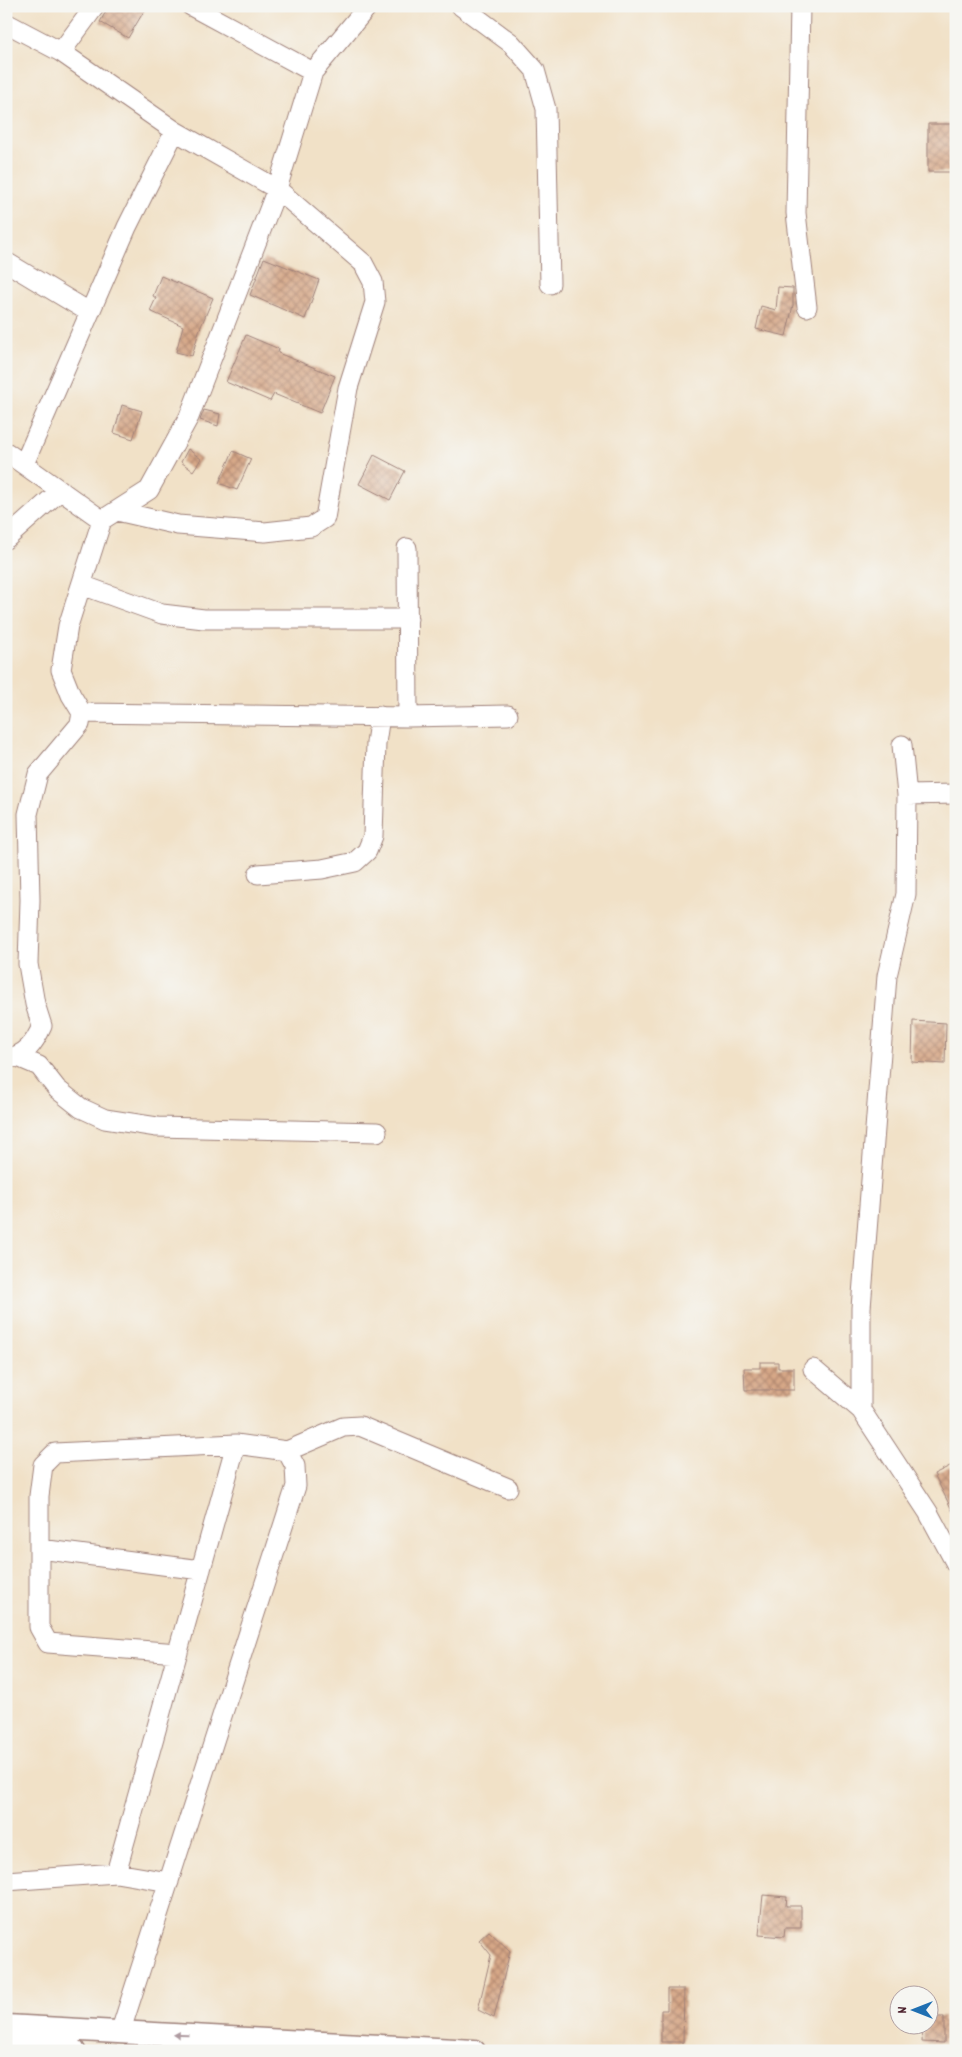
<svg xmlns="http://www.w3.org/2000/svg" width="962" height="2057" viewBox="0 0 962 2057" font-family="Dekko,sans-serif">
<defs>
<pattern id="building-cross-hatch" width="8" height="8" patternUnits="userSpaceOnUse" patternTransform="scale(1.25)"><rect width="8" height="8" fill="#d6a787"/><path d="M0 0l8 8M0 8l8-8" fill="none" stroke="#b0876f"/></pattern>
</defs>
<rect width="100%" height="100%" fill="#f6f6f2"/>
<filter id="ink" filterUnits="userSpaceOnUse"><feTurbulence type="fractalNoise" baseFrequency=".02" numOctaves="2"/><feDisplacementMap in="SourceGraphic" scale="10" xChannelSelector="R" yChannelSelector="G"/><feConvolveMatrix kernelMatrix="1 2 1 2 8 2 1 2 1" color-interpolation-filters="sRGB"/></filter>
<filter id="wash" filterUnits="userSpaceOnUse"><feTurbulence type="fractalNoise" baseFrequency=".0096" numOctaves="4" result="noise"/><feDisplacementMap in="SourceGraphic" scale="20" xChannelSelector="R" yChannelSelector="G"/><feGaussianBlur stdDeviation="1.12" result="paint"/><feColorMatrix in="noise" values="0 0 0 0 0 0 0 0 0 0 0 0 0 0 0 0 0 1.4 0 .05"/><feComposite in="paint" operator="in"/></filter>
<g filter="url(#wash)">
<rect width="100%" height="100%" fill="#f1e1c7"/>
<g id="blocks">
<!-- building -->
<path fill="url(#building-cross-hatch)" d="M109,6H147L128,38L100,22Z
M928,124H956V172H928Z
M264,258L319,280L305,319L250,295Z
M161,276L213,298L199,331L192,356L176,352L183,326L150,311L156,298L153,296Z
M778,287L793,288V305L786,336L756,329L761,306L776,310Z
M246,335L279,349L278,353L335,376L320,413L274,394L270,401L226,382Z
M122,405L142,411L133,439L114,433Z
M204,410L220,414L218,426L200,420Z
M188,449L201,459L193,471L181,462Z
M233,451L251,459L237,490L219,483Z
M374,455L405,471L390,500L359,484Z
M913,1021L946,1023L945,1064L912,1062Z
M760,1362H778V1368H794V1390H745L744,1368H760Z
M956,1463V1518L934,1474Z
M763,1895L787,1897L786,1906H801V1928H785L784,1937L759,1935Z
M489,1931L510,1951L494,2018L478,2010L491,1955L479,1940Z
M667,1989H684L683,2042H661V2010H667Z
M930,2017H944V2043L922,2042L923,2024H930Z"/>
</g>
</g>
<g filter="url(#ink)">
<use href="#blocks" fill-opacity="0" stroke="#9e8079" stroke-width="1"/>
<g fill="none" stroke-linecap="round" stroke-linejoin="round">
<defs>
<path id="minor" d="M191,6L313,72
M461,6L511,43L535,70L546,109L550,284
M800,6L796,213L807,307
M6,23L61,52L175,131L277,189L363,263L373,282L375,302L348,388L325,518L311,527L265,532L178,525L117,511
M61,52L95,6
M6,262L89,312
M6,452L102,520
M24,464L127,227L175,131
M6,539L61,490
M407,548L408,717
M82,585L162,614L204,619H408
M82,713L408,717L508,715
M907,795L956,794
M258,874L322,869L355,862L367,851L373,836L376,743L380,716
M18,1057L39,1066L57,1089L81,1108L105,1119L157,1127L377,1132
M6,1059C26,1055 34,1044 42,1026L35,1004L28,964L30,900L28,814L38,774L80,724L82,713L71,695L61,670L68,626L102,520L149,490L189,417L277,189L313,72L368,6
M813,1369L861,1410L928,1512L956,1564
M861,1410V1308L887,976L906,894L907,795L902,745
M287,1451L343,1427L360,1426L508,1488
M40,1549L201,1570
M116,1873L236,1444
M6,1881L116,1873L169,1882
M120,2033L296,1486L295,1466L287,1451L236,1444L55,1453L43,1465L39,1496V1627L48,1643L178,1653"/>
<path id="tertiary" d="M6,2026L474,2051
M6,2047L74,2051"/>
</defs>
<!-- minor casing -->
<use href="#minor" stroke="#9e8079" stroke-width="21"/>
<!-- tertiary casing -->
<use href="#tertiary" stroke="#9e8079" stroke-width="25"/>
<!-- minor -->
<use href="#minor" stroke="#fff" stroke-width="19"/>
<!-- tertiary -->
<use href="#tertiary" stroke="#fff" stroke-width="22"/>
</g>
<!-- one-way arrows -->
<defs><path id="oneway-solid" d="M-6-.8H1V-3.2L6.5 0L1 3.2V.8H-6Z" transform="scale(1.25)"/></defs>
<use fill="#ae9aa0" href="#oneway-solid" transform="translate(181 2035) rotate(-178)"/>
</g>
<!-- margin -->
<rect width="962" height="2057" fill="none" stroke="#f6f6f2" stroke-width="25"/>
<!-- north arrow -->
<g transform="translate(914 2010) rotate(270)"><circle r="24" fill="#f6f6f2" stroke="#b1a0a2"/>
<path d="M0-4L9 19L0 12L-9 19Z" fill="#1f6fb2"/>
<text y="-8" font-size="14" font-weight="bold" text-anchor="middle" fill="#4a1f2b">N</text>
</g>
</svg>
